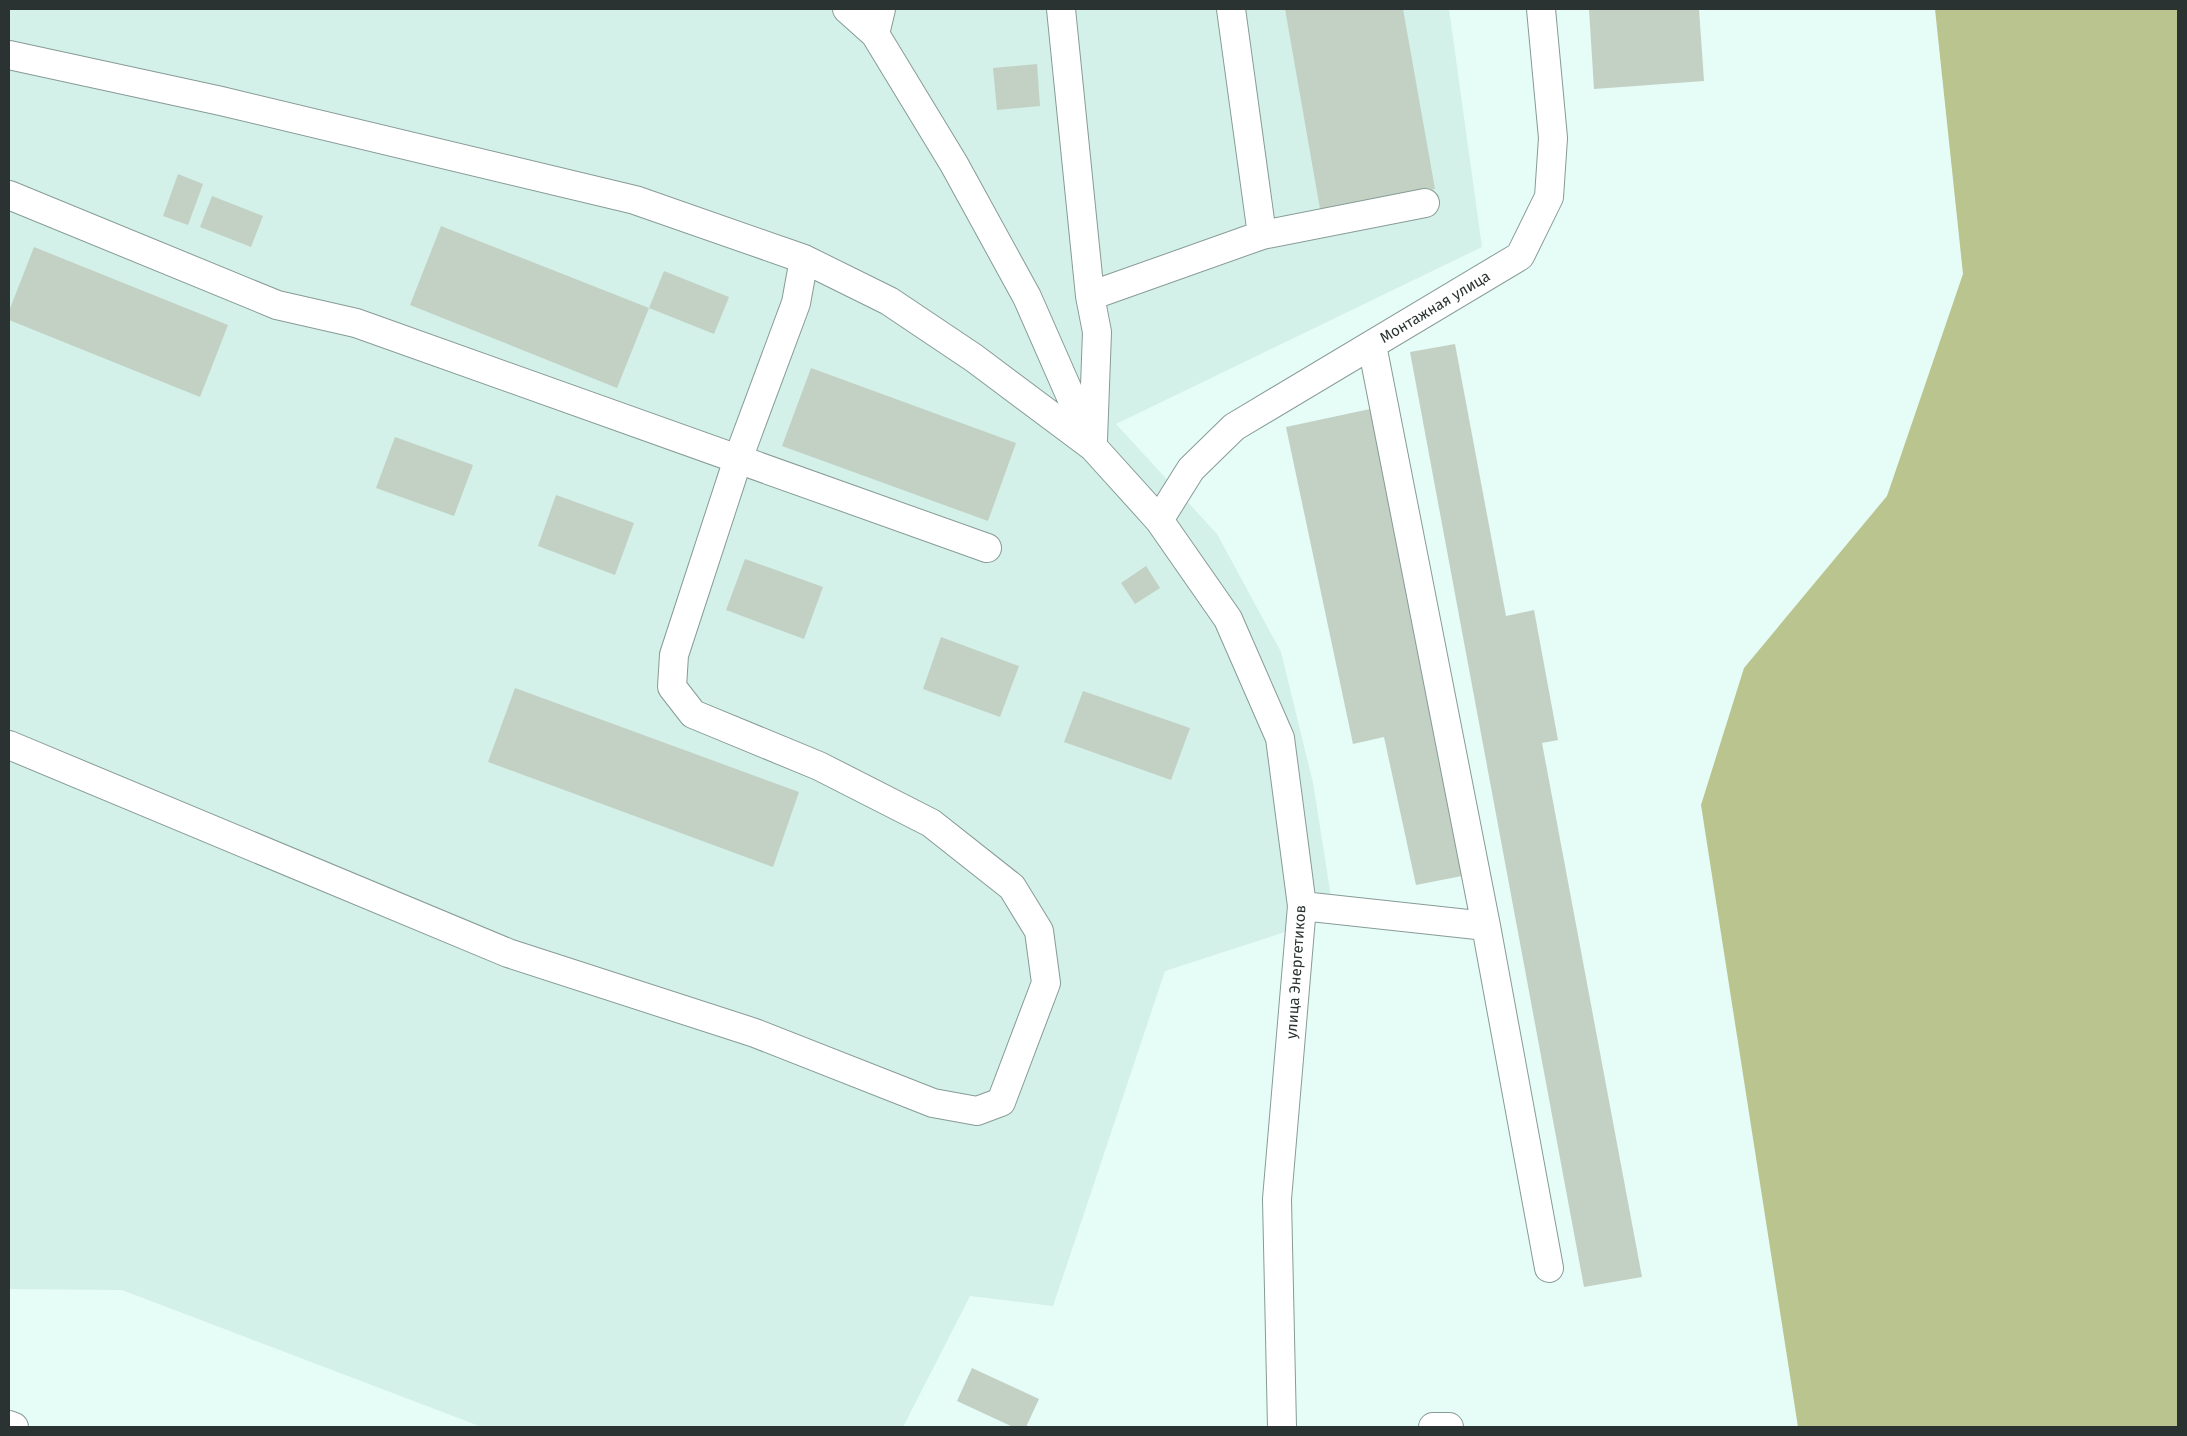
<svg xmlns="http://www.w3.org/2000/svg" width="2187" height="1436" viewBox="0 0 2187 1436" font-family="'Fira Sans',sans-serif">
<rect width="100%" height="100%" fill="#e6fcf7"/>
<!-- built -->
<path fill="#d3f0e9" d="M9,9H1449L1482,247L1116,424L1217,534L1281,652L1313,783L1334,916L1165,971L1053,1306L970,1296L903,1427H482L122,1290L9,1289Z"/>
<!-- forest -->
<path fill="#b9c48f" d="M1935,9H2178V1427H1798L1701,805L1744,668L1887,496L1963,274Z"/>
<!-- building -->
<path fill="#c3d1c5" d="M1285,9H1403L1435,189L1320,209Z
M1589,9H1699L1704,81L1594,89Z
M1037,64L1040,106L997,110L993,68Z
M178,174L203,184L188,225L163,216Z
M212,196L263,216L251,247L200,227Z
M441,226L649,308L617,388L410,305Z
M34,247L228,325L200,397L9,320V311Z
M664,271L729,297L714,334L649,308Z
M1455,344L1506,616L1534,610L1558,740L1542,743L1642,1277L1584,1287L1410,352Z
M811,368L1016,443L988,521L782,446Z
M1370,409L1467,875L1416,885L1384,737L1353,744L1286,427Z
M395,437L473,465L454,516L376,488Z
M556,495L634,523L615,575L538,546Z
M745,559L823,587L804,639L726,610Z
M1146,566L1160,588L1135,604L1121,583Z
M941,637L1019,666L1000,717L923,689Z
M515,688L799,792L773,867L488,762Z
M1083,691L1190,728L1171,780L1064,742Z
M972,1368L1039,1399L1026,1427H1013L957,1401Z"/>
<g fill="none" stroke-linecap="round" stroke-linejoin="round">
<defs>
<path id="minor" d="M847,9L875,34
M881,9L875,34L954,164L1027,297L1092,445
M1061,9L1090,296L1097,332L1093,440
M9,55L221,101L635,200L804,259L889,301L974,358L1093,447L1159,520L1228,619L1280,738L1302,906L1277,1199L1282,1427
M9,195L277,305L356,323L987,548
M1262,235L1425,203
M1090,296L1262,235L1231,9
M1372,345L1486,926L1549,1268
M1159,520L1191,469L1234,427L1520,256L1549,197L1553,138L1541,9
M9,745L508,953L755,1033L933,1103L977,1111L1001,1102L1046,983L1039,931L1012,887L931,823L819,766L693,714L672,687L674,655L738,459L796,303L804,259
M1302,906L1486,926
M9,1425L14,1427
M1433,1427H1449"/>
</defs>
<!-- minor casing -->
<use href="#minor" stroke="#879b96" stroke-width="30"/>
<!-- minor -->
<use href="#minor" stroke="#fff" stroke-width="28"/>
</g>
<g text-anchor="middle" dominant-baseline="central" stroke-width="4.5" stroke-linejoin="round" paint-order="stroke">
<!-- street labels -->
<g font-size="15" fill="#2a3331" stroke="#fff">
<text transform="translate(1435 307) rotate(-31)">Монтажная улица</text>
<text transform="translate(1296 972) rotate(-86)">улица Энергетиков</text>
</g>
</g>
<!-- border -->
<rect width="2187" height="1436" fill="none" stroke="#2a3331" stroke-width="20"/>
</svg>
